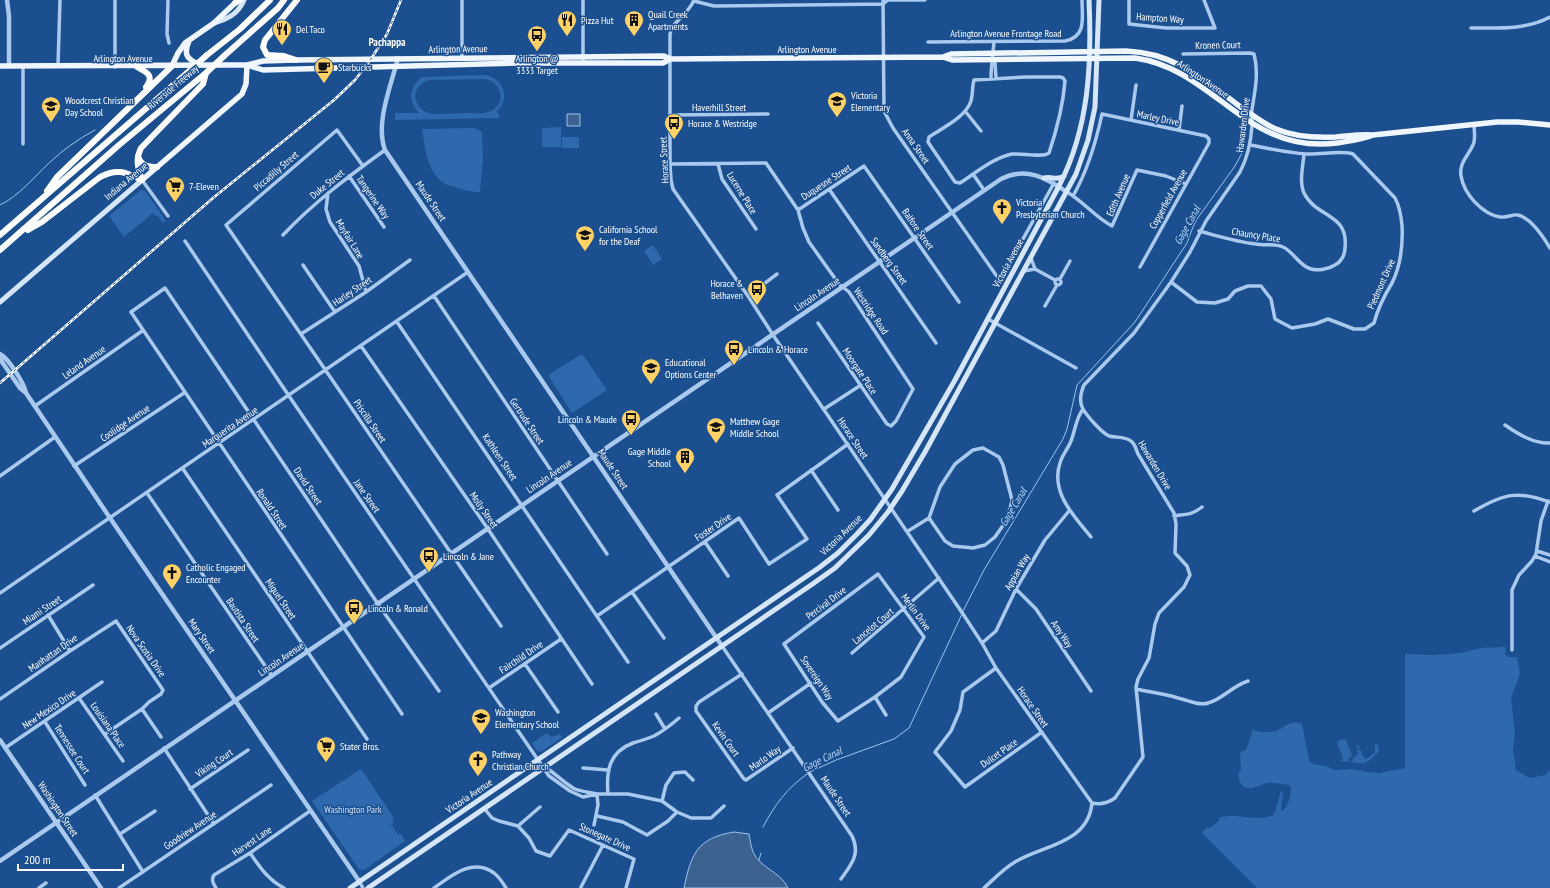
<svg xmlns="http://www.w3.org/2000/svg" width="1550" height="888" viewBox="0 0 1550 888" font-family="'PT Sans Narrow',sans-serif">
<rect width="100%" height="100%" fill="#1b4f8f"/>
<!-- green -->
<path fill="#2e69ad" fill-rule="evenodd" d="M486,75C504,79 511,100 496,112L499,113V118L395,120V113H419C408,101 409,87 422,77ZM485,79C505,83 506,107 488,112C483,114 475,113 469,113C456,113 441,115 428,113C411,105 411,86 429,80Z
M561,127V147H542V128Z
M475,128L482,132L483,160L480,192C471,192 463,190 455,187C452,186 447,185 444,183C427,173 425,147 422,129Z
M562,137H579V148H562Z
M141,190L145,191L166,221L163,223L157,215L155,216L153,213L124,237L109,216Z
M653,245L662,259L653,265L644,251Z
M580,355H583L607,390L572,413L548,375Z
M1504,647L1506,648L1505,654L1508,657H1517L1520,674L1511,698L1515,733L1513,749L1516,770L1530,778L1545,775L1550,770V888H1257L1202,833L1206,828C1213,829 1217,822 1221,817C1241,813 1253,822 1274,815L1281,791L1283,792L1281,809L1283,811C1288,806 1293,792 1290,785C1283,785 1273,782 1267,783C1254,787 1241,796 1238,774L1241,769L1240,752L1246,750L1253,730C1259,732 1269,733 1275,731C1285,728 1291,719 1302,724L1309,760L1312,764L1327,766L1334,770L1352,769L1367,772L1379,773L1405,768V654L1433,655L1461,653L1481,648Z
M547,733L551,737L560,734L562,737L541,752L537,751L532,743Z
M1344,739L1346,740L1352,755L1349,758V762L1341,761L1343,758L1337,743L1338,741Z
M1375,744L1378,745L1379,751C1369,761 1367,766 1351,762L1355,756H1357V753H1359L1357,751L1358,747H1356V745L1360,746L1359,751H1362L1361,754L1366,759L1375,753Z
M361,769L394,818L392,819L394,822L391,824L398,835L400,833L405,841L364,870L359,869L312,801Z"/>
<!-- water -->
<path fill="#3c6290" stroke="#9cc4f0" d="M567,114H580V126H567Z
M734,832L749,834C750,840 751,846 753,852C760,868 781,872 788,888H684C691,854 697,838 734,832Z"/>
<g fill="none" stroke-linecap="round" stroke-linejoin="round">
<!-- stream -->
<path stroke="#9cc4f0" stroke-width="1" d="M0,205C19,196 34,177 49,163C63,150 78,139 95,130
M963,611L984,570L1063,439L1067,429L1077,385L1135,322L1187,243L1193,227L1197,219L1235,166L1242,153
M810,772L836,760L894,739L909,728L962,614
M763,827C774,806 787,788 807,774
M759,860L761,853"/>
<!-- minor -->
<path stroke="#a9c9ee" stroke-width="3.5" d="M168,0L167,34L169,43
M694,0C689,14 673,20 670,34V164L671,180L673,189L748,296L773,335L963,614L982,643L996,668L1092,803
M883,0L884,111L893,128L996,275L1000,279
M1129,0V24L1166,28H1215L1204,0
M694,1L714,6L883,4L888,0H925
M1471,28C1498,28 1526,30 1550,17
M928,42L1065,41C1087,37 1082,17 1082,0
M462,59V0
M994,60L995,63L996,78
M583,62V0
M23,66V144
M58,66L60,0
M115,67V0
M1026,77H1060L1063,78L1065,81C1063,106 1057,129 1049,153C1043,158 1021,153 1012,154C993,158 977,172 960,183L955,182L928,142L929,137C942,128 965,118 971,101C973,94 972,87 974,80Z
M991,78C991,66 993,54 994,42
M965,111L981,131
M671,115L768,114
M1131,120L1136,85
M1474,124C1474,131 1476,139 1473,145C1468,156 1459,163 1461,176C1464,194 1482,214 1500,217C1506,218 1513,214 1518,215C1531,218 1544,238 1550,248
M1179,130L1182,106
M670,164L766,163L798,210L803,228L809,242L839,284L849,292L913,389L896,421L891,426L887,424L818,323
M718,164L722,179L756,229
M363,166L337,130L226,225L501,626
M973,174L984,190
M349,176L384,227
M142,180L168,216
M829,189L936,343
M1067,192C1084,202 1095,217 1112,226L1137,170L1166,176L1186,184
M328,193L326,209L330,222L359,266L366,292
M1073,196C1088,170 1096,142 1102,114L1206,136L1209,139V143L1140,267
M798,210L864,166L959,302
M1199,231C1218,236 1237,242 1256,244C1264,246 1275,243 1283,247C1294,252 1299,266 1311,269C1318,271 1329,269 1335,265C1341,262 1345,255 1345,248C1349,213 1316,218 1304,193C1299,182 1303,166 1304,154
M283,235C313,203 349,176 385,150
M185,241L289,396L549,776L570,791L583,797L597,794H628L662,801L677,812L691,818H711L724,806
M1031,258L1035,269
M303,265L335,312
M1024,271L1035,269L1055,280
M1055 282a3 3 0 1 1 6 0a3 3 0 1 1-6 0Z
M1060,279L1070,261
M1171,282L1197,302L1215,303L1228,299L1235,291L1248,286H1261L1271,299L1275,319L1292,328L1315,324L1328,319L1354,329H1365L1374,323C1378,308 1384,296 1392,283C1401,265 1403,245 1402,225C1401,215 1400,207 1395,198L1353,154C1342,150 1320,155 1306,154C1287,153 1268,148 1250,145
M998,284L1054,183
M434,296L607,554
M748,296L777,274
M1045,306L1057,285
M988,319L1076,368
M397,322L628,662
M301,334L366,292L410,260
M361,346L488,529L592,684
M35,406L142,331
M824,409L861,385
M1083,409C1076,418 1075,431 1071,441C1068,449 1062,455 1060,463C1050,493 1075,517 1091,537
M1505,425C1518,434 1534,444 1550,443
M983,448L999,457L1003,465L1012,500L1010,509L1004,524L995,537L985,545L973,548L953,546L945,541L929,518L940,487L955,464L973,450Z
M74,466L184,393
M183,469L367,739
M811,470L838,510
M0,476L55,437
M147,493L272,676
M1474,511C1503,494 1517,490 1549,502
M1174,516C1187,514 1192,515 1202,507
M908,531L929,518
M705,542L728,576
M1537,551L1550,555
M1535,556L1550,562
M878,574L924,637L901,677L875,697L838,721L822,702L784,644Z
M1016,589L1036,609L1091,691
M632,592L664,638
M0,593L468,272
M48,615L70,651
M597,616L739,518L769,564L807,539L777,495L848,444
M982,643L996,631L1016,589L1045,540L1069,511
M722,646L852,836C861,854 851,865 841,879
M0,648L93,585
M1512,650V590L1519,575L1532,561L1536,554L1541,521L1548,501
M852,653L939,578
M525,664L558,712
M996,668L963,692L960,710L951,731L935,752L965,787L1042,732
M742,674L699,702L696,706V711L744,779L746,780L793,748
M489,688L561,639
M1136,689C1150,692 1165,694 1178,698C1188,700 1198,706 1208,703C1223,699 1232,686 1248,681
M875,697L886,715
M79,698L123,761
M0,699L70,651L116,621L161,687L163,690L161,694L149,702L142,709L105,734
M142,709L161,737
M768,713L811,683
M402,714L131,312L165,288L378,604L439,691
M656,714L665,729
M45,722L85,785
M5,748L102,682
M164,748L214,824
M544,767C552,770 565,784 575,789C582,792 590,792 597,794
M583,768L608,770
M190,789L248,750
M608,794C606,771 609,752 633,743C640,741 647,739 654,736C663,731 671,725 679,718
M95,795L143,872
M662,801L666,785L674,773L685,772L693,780
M1092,803C1101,805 1108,803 1115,798L1143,757L1136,687L1138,679L1149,658L1155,624L1159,613L1184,587L1190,575L1187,566L1175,553L1176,524L1174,513L1138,454C1136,449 1135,444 1131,441C1125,436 1116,438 1109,436C1102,433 1087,416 1083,409C1079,402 1081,392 1084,385L1134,333L1171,282L1190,252L1206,221L1240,172C1248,157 1251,142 1252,125C1253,120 1251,114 1252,109C1255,91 1259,73 1254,54L1250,53L1183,54
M484,808L492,818L499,821L518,826L529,838L536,851L550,856L569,830L634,859L626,888
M597,816L623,822L647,835L668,821L677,812
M594,825L598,805L597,794
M518,826L540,807
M120,834L155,811
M250,853C260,867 268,880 284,888
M359,881L363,888
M581,887L603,845
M39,888L46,883
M119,888L271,785
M216,888C213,883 211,880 214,875L250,853L310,811
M434,888C451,876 473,857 494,873C499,877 503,883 506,888
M984,888C994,879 1003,869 1015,862C1043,845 1088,844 1092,803"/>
<!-- tertiary -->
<path stroke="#a9c9ee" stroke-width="4.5" d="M7,0L9,16V66
M398,58C391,86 375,123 385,150L722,646
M0,354C9,359 24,383 26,393
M0,359L20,388L26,393L110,518L359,881
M0,740L101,888
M0,861L1001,179C1026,166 1046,178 1067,192"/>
<!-- secondary -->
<path stroke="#d6e6fa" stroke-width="5" d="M214,23C228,19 238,14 244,0
M1044,178C1052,176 1057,181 1064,176
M0,302L142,180
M350,888L820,567L838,553L857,534L870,520L892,489L955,380L1059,186C1089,128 1092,64 1089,0
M368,888L814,583L835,568L869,535L888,512L902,491L925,452L1076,174L1088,140L1095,107L1099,0"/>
<!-- primary -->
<path stroke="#f0f6ff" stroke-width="5.5" d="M189,41C183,55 187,59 200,65
M943,57L951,54L1126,51C1176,53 1204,80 1242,108C1253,115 1264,124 1276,129C1295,137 1316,138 1336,137C1349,136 1360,134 1373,135L1497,122H1518L1550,125
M247,65L263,70L516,63H663L670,59L943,57L952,60L1135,58C1215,69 1246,155 1337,143C1349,141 1361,140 1373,135
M0,66L227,65H247L263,61L296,60L664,56L670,59
M172,66L178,53L185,43L214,23L235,3
M142,180L242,94L246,84L247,65"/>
<!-- motorway -->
<path stroke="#fff" stroke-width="6" d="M235,3L240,0
M207,55L240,29L270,0
M224,56L278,8L284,0
M296,60L284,56L267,55L263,47L265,40L297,0
M137,67C146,72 155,75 146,87
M138,156C141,166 148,167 157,167
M142,180C138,168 135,160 141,148L203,84L206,73
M47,191L57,177L172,66
M28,230L42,222L100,177C117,168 125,172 142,180
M0,235L187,73
M0,250L119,145L207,72"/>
<defs>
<path id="rail" d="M0,383L213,198L334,100L355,80L371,59L387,34L401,0"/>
</defs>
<!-- rail casing -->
<use href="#rail" stroke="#fff" stroke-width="2.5"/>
<!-- rail -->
<use href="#rail" stroke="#1b4f8f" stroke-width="1" stroke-dasharray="3" stroke-linecap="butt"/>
<!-- motorway-bridge -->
<path stroke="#fff" stroke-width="6" d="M207,72L224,56
M187,73L207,55"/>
</g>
<!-- icons -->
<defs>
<symbol id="restaurant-pin" viewBox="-11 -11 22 30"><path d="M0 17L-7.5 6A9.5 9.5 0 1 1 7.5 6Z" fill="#ffd166" stroke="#1b4f8f"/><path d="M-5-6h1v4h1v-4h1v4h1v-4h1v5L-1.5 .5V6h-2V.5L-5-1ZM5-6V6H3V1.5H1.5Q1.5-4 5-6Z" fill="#111"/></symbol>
<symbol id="building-pin" viewBox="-11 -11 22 30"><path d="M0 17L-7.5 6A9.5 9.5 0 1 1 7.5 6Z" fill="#ffd166" stroke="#1b4f8f"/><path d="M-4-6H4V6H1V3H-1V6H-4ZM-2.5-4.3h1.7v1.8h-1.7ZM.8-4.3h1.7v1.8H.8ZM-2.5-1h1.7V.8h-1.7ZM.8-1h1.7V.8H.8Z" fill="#111"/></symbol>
<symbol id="bus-pin" viewBox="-11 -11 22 30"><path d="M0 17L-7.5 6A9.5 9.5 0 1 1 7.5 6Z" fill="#ffd166" stroke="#1b4f8f"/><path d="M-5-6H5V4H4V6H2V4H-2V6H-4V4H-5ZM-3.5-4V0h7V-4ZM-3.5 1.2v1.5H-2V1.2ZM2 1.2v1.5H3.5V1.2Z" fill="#111"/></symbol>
<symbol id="cafe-pin" viewBox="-11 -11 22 30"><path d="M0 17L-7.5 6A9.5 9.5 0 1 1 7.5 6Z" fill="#ffd166" stroke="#1b4f8f"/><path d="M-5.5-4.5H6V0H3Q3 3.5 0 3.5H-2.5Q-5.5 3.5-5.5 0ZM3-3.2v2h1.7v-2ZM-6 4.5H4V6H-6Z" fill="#111"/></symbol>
<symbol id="school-pin" viewBox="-11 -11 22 30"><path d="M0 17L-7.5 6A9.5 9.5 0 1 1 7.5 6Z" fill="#ffd166" stroke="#1b4f8f"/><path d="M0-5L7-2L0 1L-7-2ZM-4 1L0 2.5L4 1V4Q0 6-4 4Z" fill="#111"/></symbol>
<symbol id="supermarket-pin" viewBox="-11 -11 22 30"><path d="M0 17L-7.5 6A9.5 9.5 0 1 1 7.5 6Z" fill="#ffd166" stroke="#1b4f8f"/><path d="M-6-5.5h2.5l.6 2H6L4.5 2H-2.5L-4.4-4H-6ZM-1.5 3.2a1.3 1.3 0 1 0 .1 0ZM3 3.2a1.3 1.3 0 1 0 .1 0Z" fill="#111"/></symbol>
<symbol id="church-pin" viewBox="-11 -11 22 30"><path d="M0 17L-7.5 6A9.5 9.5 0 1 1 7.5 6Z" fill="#ffd166" stroke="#1b4f8f"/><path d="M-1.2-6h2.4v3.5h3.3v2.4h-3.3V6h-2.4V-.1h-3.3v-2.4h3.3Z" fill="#111"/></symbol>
</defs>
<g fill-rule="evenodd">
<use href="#restaurant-pin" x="556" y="9" width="22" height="30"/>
<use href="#building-pin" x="623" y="9" width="22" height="30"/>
<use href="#restaurant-pin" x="271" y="18" width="22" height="30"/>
<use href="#bus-pin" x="526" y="24" width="22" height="30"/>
<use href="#cafe-pin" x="313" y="56" width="22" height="30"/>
<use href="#school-pin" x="826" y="90" width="22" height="30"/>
<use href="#school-pin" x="40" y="95" width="22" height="30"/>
<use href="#bus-pin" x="663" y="112" width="22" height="30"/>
<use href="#supermarket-pin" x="164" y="175" width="22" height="30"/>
<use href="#church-pin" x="991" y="197" width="22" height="30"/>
<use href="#school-pin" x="574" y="224" width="22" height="30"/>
<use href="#bus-pin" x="746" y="278" width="22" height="30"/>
<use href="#bus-pin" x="723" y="338" width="22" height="30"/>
<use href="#school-pin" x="640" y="357" width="22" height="30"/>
<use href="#bus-pin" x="620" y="408" width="22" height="30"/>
<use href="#school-pin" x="705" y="416" width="22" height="30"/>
<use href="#building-pin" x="674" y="446" width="22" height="30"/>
<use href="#bus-pin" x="418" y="545" width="22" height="30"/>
<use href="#church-pin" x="161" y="562" width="22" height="30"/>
<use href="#bus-pin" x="343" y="597" width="22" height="30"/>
<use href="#school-pin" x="470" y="707" width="22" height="30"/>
<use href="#supermarket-pin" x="315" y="735" width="22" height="30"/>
<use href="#church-pin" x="467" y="749" width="22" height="30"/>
</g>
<g text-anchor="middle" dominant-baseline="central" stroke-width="3" stroke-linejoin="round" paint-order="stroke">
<!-- poi labels -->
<g font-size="10" fill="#fff" stroke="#1b4f8f" text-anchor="start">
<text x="648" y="14">Quail Creek<tspan x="648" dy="12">Apartments</tspan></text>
<text x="581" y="20">Pizza Hut</text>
<text x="296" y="29">Del Taco</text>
<text x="537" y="58" text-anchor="middle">Arlington @<tspan x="537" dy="12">3333 Target</tspan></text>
<text x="338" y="67">Starbucks</text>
<text x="851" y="95">Victoria<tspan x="851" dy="12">Elementary</tspan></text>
<text x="65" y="100">Woodcrest Christian<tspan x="65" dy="12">Day School</tspan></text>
<text x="688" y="123">Horace &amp; Westridge</text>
<text x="189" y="186">7-Eleven</text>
<text x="1016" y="202">Victoria<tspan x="1016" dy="12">Presbyterian Church</tspan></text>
<text x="599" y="229">California School<tspan x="599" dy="12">for the Deaf</tspan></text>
<text x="743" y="283" text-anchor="end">Horace &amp;<tspan x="743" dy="12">Belhaven</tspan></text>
<text x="748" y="349">Lincoln &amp; Horace</text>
<text x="665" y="362">Educational<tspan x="665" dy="12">Options Center</tspan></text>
<text x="617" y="419" text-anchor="end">Lincoln &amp; Maude</text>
<text x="730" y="421">Matthew Gage<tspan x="730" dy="12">Middle School</tspan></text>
<text x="671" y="451" text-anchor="end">Gage Middle<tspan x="671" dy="12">School</tspan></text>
<text x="443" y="556">Lincoln &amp; Jane</text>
<text x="186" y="567">Catholic Engaged<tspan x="186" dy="12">Encounter</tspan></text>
<text x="368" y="608">Lincoln &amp; Ronald</text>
<text x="495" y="712">Washington<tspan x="495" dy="12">Elementary School</tspan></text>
<text x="340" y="746">Stater Bros.</text>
<text x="492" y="754">Pathway<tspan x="492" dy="12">Christian Church</tspan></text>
</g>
<!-- street labels -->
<g font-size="10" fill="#fff" stroke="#1b4f8f">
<text transform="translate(1160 18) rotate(4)">Hampton Way</text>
<text x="1006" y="33">Arlington Avenue Frontage Road</text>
<text transform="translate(1218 45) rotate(-1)">Kronen Court</text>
<text transform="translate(458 49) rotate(-1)">Arlington Avenue</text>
<text x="807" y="49">Arlington Avenue</text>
<text x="123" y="58">Arlington Avenue</text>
<text transform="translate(1203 79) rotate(34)">Arlington Avenue</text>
<text transform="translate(173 87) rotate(-40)">Riverside Freeway</text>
<text x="719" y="107">Haverhill Street</text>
<text transform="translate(1158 118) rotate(12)">Marley Drive</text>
<text transform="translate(1243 125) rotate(-83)">Hawarden Drive</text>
<text transform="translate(916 146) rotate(55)">Anna Street</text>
<text transform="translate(664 160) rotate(-93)">Horace Street</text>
<text transform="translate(276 171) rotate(-41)">Piccadilly Street</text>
<text transform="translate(126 181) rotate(-40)">Indiana Avenue</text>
<text transform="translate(826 182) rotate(-33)">Duquesne Street</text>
<text transform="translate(327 184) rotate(-39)">Duke Street</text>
<text transform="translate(742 193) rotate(58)">Lucerne Place</text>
<text transform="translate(1118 195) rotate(-67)">Edith Avenue</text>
<text transform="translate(373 197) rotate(55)">Tangerine Way</text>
<text transform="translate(1168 199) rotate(-61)">Copperfield Avenue</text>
<text transform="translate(431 201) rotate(56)">Maude Street</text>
<text transform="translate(918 229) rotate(55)">Balfore Street</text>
<text transform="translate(1256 235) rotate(9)">Chauncy Place</text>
<text transform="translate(350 239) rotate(58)">Mayfair Lane</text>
<text transform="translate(889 261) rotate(54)">Sandberg Street</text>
<text transform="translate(1008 263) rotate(-62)">Victoria Avenue</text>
<text transform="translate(1381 284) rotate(-66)">Piedmont Drive</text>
<text transform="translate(352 291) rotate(-34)">Harley Street</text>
<text transform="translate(817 294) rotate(-34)">Lincoln Avenue</text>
<text transform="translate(871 311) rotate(56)">Westridge Road</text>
<text transform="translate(84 362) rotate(-35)">Leland Avenue</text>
<text transform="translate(860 371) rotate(56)">Moorgate Place</text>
<text transform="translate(370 421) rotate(56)">Priscilla Street</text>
<text transform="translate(527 421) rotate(56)">Gertrude Street</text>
<text transform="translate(125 423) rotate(-34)">Coolidge Avenue</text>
<text transform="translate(230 427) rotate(-34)">Marguerita Avenue</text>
<text transform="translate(853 438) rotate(56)">Horace Street</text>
<text transform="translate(500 457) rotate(56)">Kathleen Street</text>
<text transform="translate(1155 465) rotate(59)">Hawarden Drive</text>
<text transform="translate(613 469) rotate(56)">Maude Street</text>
<text transform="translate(549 476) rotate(-34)">Lincoln Avenue</text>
<text transform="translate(308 486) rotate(56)">David Street</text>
<text transform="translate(367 496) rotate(55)">Jane Street</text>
<text transform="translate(272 509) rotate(56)">Ronald Street</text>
<text transform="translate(484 510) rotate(55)">Molly Street</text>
<text transform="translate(713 527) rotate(-34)">Foster Drive</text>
<text transform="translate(841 535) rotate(-44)">Victoria Avenue</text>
<text transform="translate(1017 572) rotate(-60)">Appian Way</text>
<text transform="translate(281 599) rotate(56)">Miguel Street</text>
<text transform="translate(826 603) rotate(-37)">Percival Drive</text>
<text transform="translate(42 610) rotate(-34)">Miami Street</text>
<text transform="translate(916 612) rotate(54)">Merlin Drive</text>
<text transform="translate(243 620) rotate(56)">Bautista Street</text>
<text transform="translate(873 626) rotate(-40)">Lancelot Court</text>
<text transform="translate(1062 634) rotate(56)">Amy Way</text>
<text transform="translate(202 636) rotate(55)">Mary Street</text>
<text transform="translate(146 651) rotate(55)">Nova Scotia Drive</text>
<text transform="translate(53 653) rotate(-35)">Manhattan Drive</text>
<text transform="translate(521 657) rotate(-34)">Fairchild Drive</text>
<text transform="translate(281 659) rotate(-34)">Lincoln Avenue</text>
<text transform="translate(817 678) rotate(56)">Sovereign Way</text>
<text transform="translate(1033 707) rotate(55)">Horace Street</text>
<text transform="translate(49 709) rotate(-34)">New Mexico Drive</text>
<text transform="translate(108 725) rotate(55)">Louisiana Place</text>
<text transform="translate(726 739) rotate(55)">Kevin Court</text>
<text transform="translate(72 749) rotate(57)">Tennessee Court</text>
<text transform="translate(999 753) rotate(-35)">Dulcet Place</text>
<text transform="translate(765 758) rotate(-35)">Marlo Way</text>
<text transform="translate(214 763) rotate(-34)">Viking Court</text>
<text transform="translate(469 796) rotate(-34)">Victoria Avenue</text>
<text transform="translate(836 796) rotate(56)">Maude Street</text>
<text transform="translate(58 809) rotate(56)">Washington Street</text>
<text transform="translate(190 830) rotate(-34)">Goodview Avenue</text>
<text transform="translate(605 837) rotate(24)">Stonegate Drive</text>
<text transform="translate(252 841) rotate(-34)">Harvest Lane</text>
</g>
<!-- park labels -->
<g font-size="10" fill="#cfe3fa" stroke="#1b4f8f">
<text x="353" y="809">Washington Park</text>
</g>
<!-- neighbourhood labels -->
<g font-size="11" font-weight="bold" fill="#fff" stroke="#1b4f8f">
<text x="387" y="42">Pachappa</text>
</g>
<!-- water labels -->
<g font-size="11" font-style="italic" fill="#b5d3f5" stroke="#1b4f8f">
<text transform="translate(1187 225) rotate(-61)">Gage Canal</text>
<text transform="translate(1013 507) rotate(-59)">Gage Canal</text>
<text transform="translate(822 759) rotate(-26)">Gage Canal</text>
</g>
</g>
<!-- scale -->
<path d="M18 864v6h105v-6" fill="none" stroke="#ffffff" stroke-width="2"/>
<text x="24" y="864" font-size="12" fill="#ffffff" stroke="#1b4f8f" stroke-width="3" paint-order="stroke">200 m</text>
</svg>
